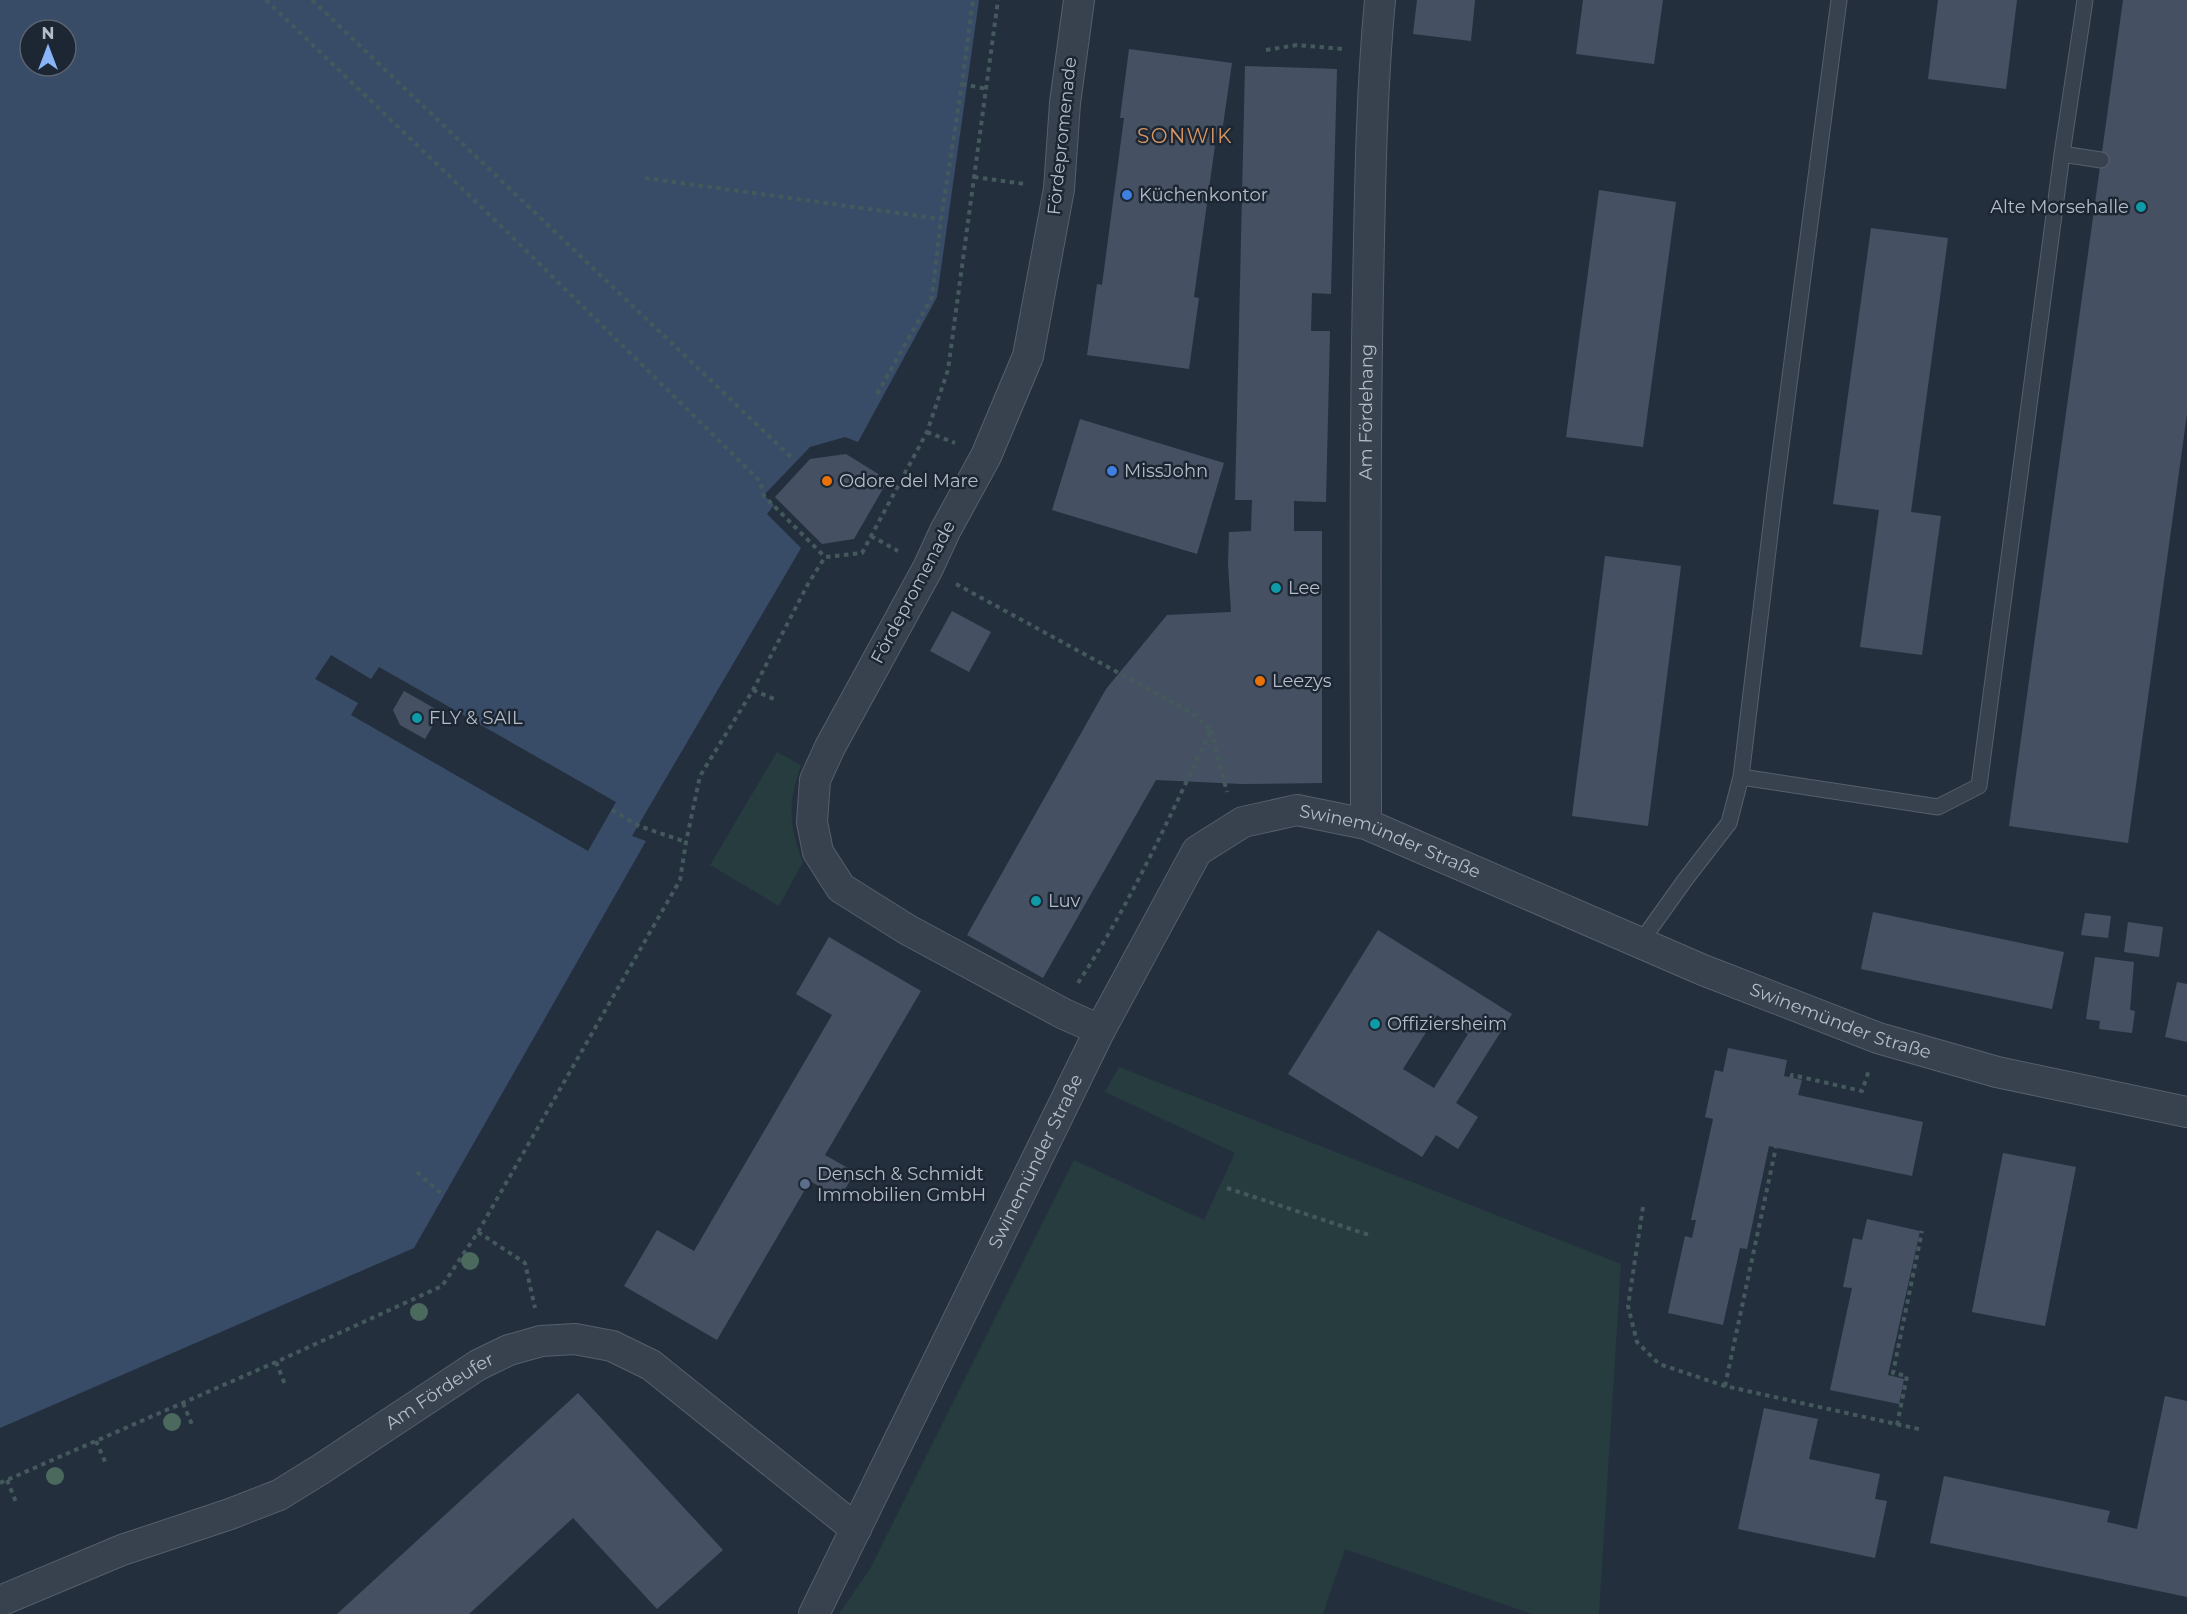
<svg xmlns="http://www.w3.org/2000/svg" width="2187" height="1614" viewBox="0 0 2187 1614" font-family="Montserrat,sans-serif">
<rect width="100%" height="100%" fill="#242f3e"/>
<!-- green -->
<path fill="#263c3f" d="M777,752L801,765C788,805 788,822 803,862L779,906L710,865Z
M1119,1067L1621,1264L1599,1614H1532L1345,1549L1323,1614H839L870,1569L1074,1160L1204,1220L1235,1153L1105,1092Z"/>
<!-- water -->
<path fill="#394c67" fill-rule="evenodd" d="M0,0H979L937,297L858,442L845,437L810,447L764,495L774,505L767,514L801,548L632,836L646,841L414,1248L0,1428ZM30,30H66V66H30Z"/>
<!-- pier -->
<path fill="#242f3e" d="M331,655L371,679L379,667L616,802L588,851L351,715L358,703L315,679Z"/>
<!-- building -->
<path fill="#455162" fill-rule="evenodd" d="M1417,0H1475L1471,41L1413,34Z
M1583,0H1663L1654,64L1576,54Z
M1938,0H2017L2006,89L1928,79Z
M2123,0H2187V414L2128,843L2009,826Z
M1129,49L1232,63L1222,132L1217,131L1194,297L1199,298L1189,369L1087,355L1097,284L1102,285L1124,118H1120Z
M1245,66L1337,69L1331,294L1312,293L1311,331H1330L1326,502L1294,501V531H1322V783L1242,784L1156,780L1043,978L967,935L1106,689L1167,615L1231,612L1228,564L1229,532L1251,531L1252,500H1235Z
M1599,190L1676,202L1643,447L1566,437Z
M1871,228L1948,238L1911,512L1941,516L1922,655L1860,647L1879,510L1833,504Z
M1080,419L1224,463L1197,554L1052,510Z
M846,454L888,480L854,539L822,544L775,497L810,459Z
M1605,556L1681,566L1648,826L1572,816Z
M952,611L991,632L969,672L930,651Z
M404,691L441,712L425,739L400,725L393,710Z
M1873,912L2064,952L2052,1009L1861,969Z
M2085,913L2111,916L2108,938L2081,935Z
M2128,922L2163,927L2159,957L2124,952Z
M1378,930L1512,1014L1456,1103L1478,1117L1458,1149L1436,1135L1422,1157L1288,1074ZM1437,1015L1468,1034L1434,1088L1403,1069Z
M829,937L921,991L825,1155L855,1172L840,1198L810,1181L717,1340L624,1286L657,1230L694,1251L832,1015L796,994Z
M2095,957L2134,962L2130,1010L2135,1011L2132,1033L2099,1029L2100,1021L2086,1019Z
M2177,982L2187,984V1042L2165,1037Z
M1728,1048L1787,1060L1784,1076L1802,1080L1798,1095L1923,1122L1912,1176L1769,1146L1747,1249L1740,1248L1723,1325L1668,1313L1685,1236L1692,1238L1696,1220H1691L1713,1119L1705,1117L1715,1070L1723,1072Z
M2003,1153L2076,1167L2045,1326L1972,1312Z
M1867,1219L1920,1231L1888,1375L1904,1379L1899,1404L1830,1390L1852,1288L1843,1287L1853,1238L1862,1240Z
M578,1393L723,1550L657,1609L573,1518L469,1614H337Z
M2165,1396L2187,1401V1597L1930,1543L1944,1476L2110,1511L2107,1522L2137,1529Z
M1764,1408L1818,1419L1809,1459L1880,1474L1875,1499L1887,1501L1875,1558L1738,1529Z"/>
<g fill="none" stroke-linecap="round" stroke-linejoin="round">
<defs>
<path id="service" d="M2062,154L2101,160
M1741,777L1938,807L1979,786L2062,154L2085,0
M1640,943L1685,880L1729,823L1741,777L1775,492L1839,0"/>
<g id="minor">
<path d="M1079,0L1065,103L1059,189L1028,356L986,456L945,531L928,568L830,747L815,780L812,822L818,852L841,888L908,930L1064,1014L1100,1030"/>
<path id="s1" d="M1366,824C1366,646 1364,468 1368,290C1370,193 1371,96 1380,0"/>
<path id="s2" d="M0,1601L122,1550L230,1514L279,1495L321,1469L478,1365L509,1350L541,1341L575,1339L612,1346L651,1365L856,1529"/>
<path id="s3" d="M814,1614L1100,1030L1197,851L1243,822L1297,810L1366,824L1703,970L1878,1038L1997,1072L2187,1112"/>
</g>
</defs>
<!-- service casing -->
<use href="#service" stroke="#565f6c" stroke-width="17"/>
<!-- minor casing -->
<use href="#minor" stroke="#565f6c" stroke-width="32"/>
<!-- path -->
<path stroke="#44595c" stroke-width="4" stroke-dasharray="4.5 4.5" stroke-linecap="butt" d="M266,0L499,224L760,481L764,496L825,557
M312,0L793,459
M1266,50L1297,45L1343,49
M962,84L987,89
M974,177L1025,184
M645,178L941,219
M877,394L932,297L941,219L962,84L973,0
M927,432L955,443
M871,536L898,551
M956,584L1192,713L1211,730C1170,816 1131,903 1078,983
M753,690L774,699
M1211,730L1227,792
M612,810L639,826L686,842
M1791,1078L1792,1075L1862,1091L1869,1070
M417,1172L443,1195
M1227,1188L1369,1235
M1643,1207L1628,1306L1637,1342L1659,1364L1725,1386L1923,1430
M478,1232L525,1263L535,1308
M276,1362L286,1387
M1725,1386L1776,1147
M183,1403L193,1427
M1897,1425L1907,1376L1893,1373L1922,1231
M96,1441L106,1464
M7,1480L16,1502
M0,1483L276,1362L442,1286L478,1232L680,880L686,842L700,776L753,690L808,584L825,557L862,553L927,432L948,370L998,0"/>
<!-- service -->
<use href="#service" stroke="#38414e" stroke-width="15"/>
<!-- minor -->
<use href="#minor" stroke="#38414e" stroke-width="30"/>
</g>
<!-- trees -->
<g fill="#4b6a5d">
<circle cx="470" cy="1261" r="9"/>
<circle cx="419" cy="1312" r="9"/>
<circle cx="172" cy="1422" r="9"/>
<circle cx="55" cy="1476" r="9"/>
</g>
<!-- markers -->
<g fill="#3f7fe0" stroke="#1d2633" stroke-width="2">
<circle cx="1127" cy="195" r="6"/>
<circle cx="1112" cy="471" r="6"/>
</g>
<g fill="#0f9aa8" stroke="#1d2633" stroke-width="2">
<circle cx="2141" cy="207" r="6"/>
<circle cx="1276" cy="588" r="6"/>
<circle cx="417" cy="718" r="6"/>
<circle cx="1036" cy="901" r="6"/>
<circle cx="1375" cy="1024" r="6"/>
</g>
<g fill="#e8710a" stroke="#1d2633" stroke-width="2">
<circle cx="827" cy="481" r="6"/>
<circle cx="1260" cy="681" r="6"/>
</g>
<circle fill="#5c6f8a" stroke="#1d2633" stroke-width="2" cx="805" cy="1184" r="6"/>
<g text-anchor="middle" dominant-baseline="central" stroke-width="5" stroke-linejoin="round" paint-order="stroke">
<!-- street labels -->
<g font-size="18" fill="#b4bcc9" stroke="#1d2633">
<text transform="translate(1062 136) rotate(-84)">Fördepromenade</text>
<text stroke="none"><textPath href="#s1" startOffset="412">Am Fördehang</textPath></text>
<text transform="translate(913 592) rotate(-62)">Fördepromenade</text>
<text stroke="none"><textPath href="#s3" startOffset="1062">Swinemünder Straße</textPath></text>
<text stroke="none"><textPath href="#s3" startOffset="1548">Swinemünder Straße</textPath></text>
<text stroke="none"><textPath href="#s3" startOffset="504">Swinemünder Straße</textPath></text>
<text stroke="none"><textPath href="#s2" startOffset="490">Am Fördeufer</textPath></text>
</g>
<!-- poi labels -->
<g font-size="18" fill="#b4bcc9" stroke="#1d2633" text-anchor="start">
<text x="1139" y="195">Küchenkontor</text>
<text x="2129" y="207" text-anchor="end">Alte Morsehalle</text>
<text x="1124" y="471">MissJohn</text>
<text x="839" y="481">Odore del Mare</text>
<text x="1288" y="588">Lee</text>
<text x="1272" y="681">Leezys</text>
<text x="429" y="718">FLY &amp; SAIL</text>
<text x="1048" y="901">Luv</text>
<text x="1387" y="1024">Offiziersheim</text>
<text x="817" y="1174">Densch &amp; Schmidt<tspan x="817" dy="21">Immobilien GmbH</tspan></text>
</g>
<!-- neighbourhood labels -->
<g font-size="20" letter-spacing="1.5" fill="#d59563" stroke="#1d2633">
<text x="1185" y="136">SONWIK</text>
</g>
</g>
<!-- north arrow -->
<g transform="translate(48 48)"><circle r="28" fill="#1d2633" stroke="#59626f" stroke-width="1.5"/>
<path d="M0-4.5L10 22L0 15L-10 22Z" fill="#8ab4f8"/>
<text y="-9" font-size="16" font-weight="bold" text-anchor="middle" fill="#b4bcc9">N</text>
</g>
</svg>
